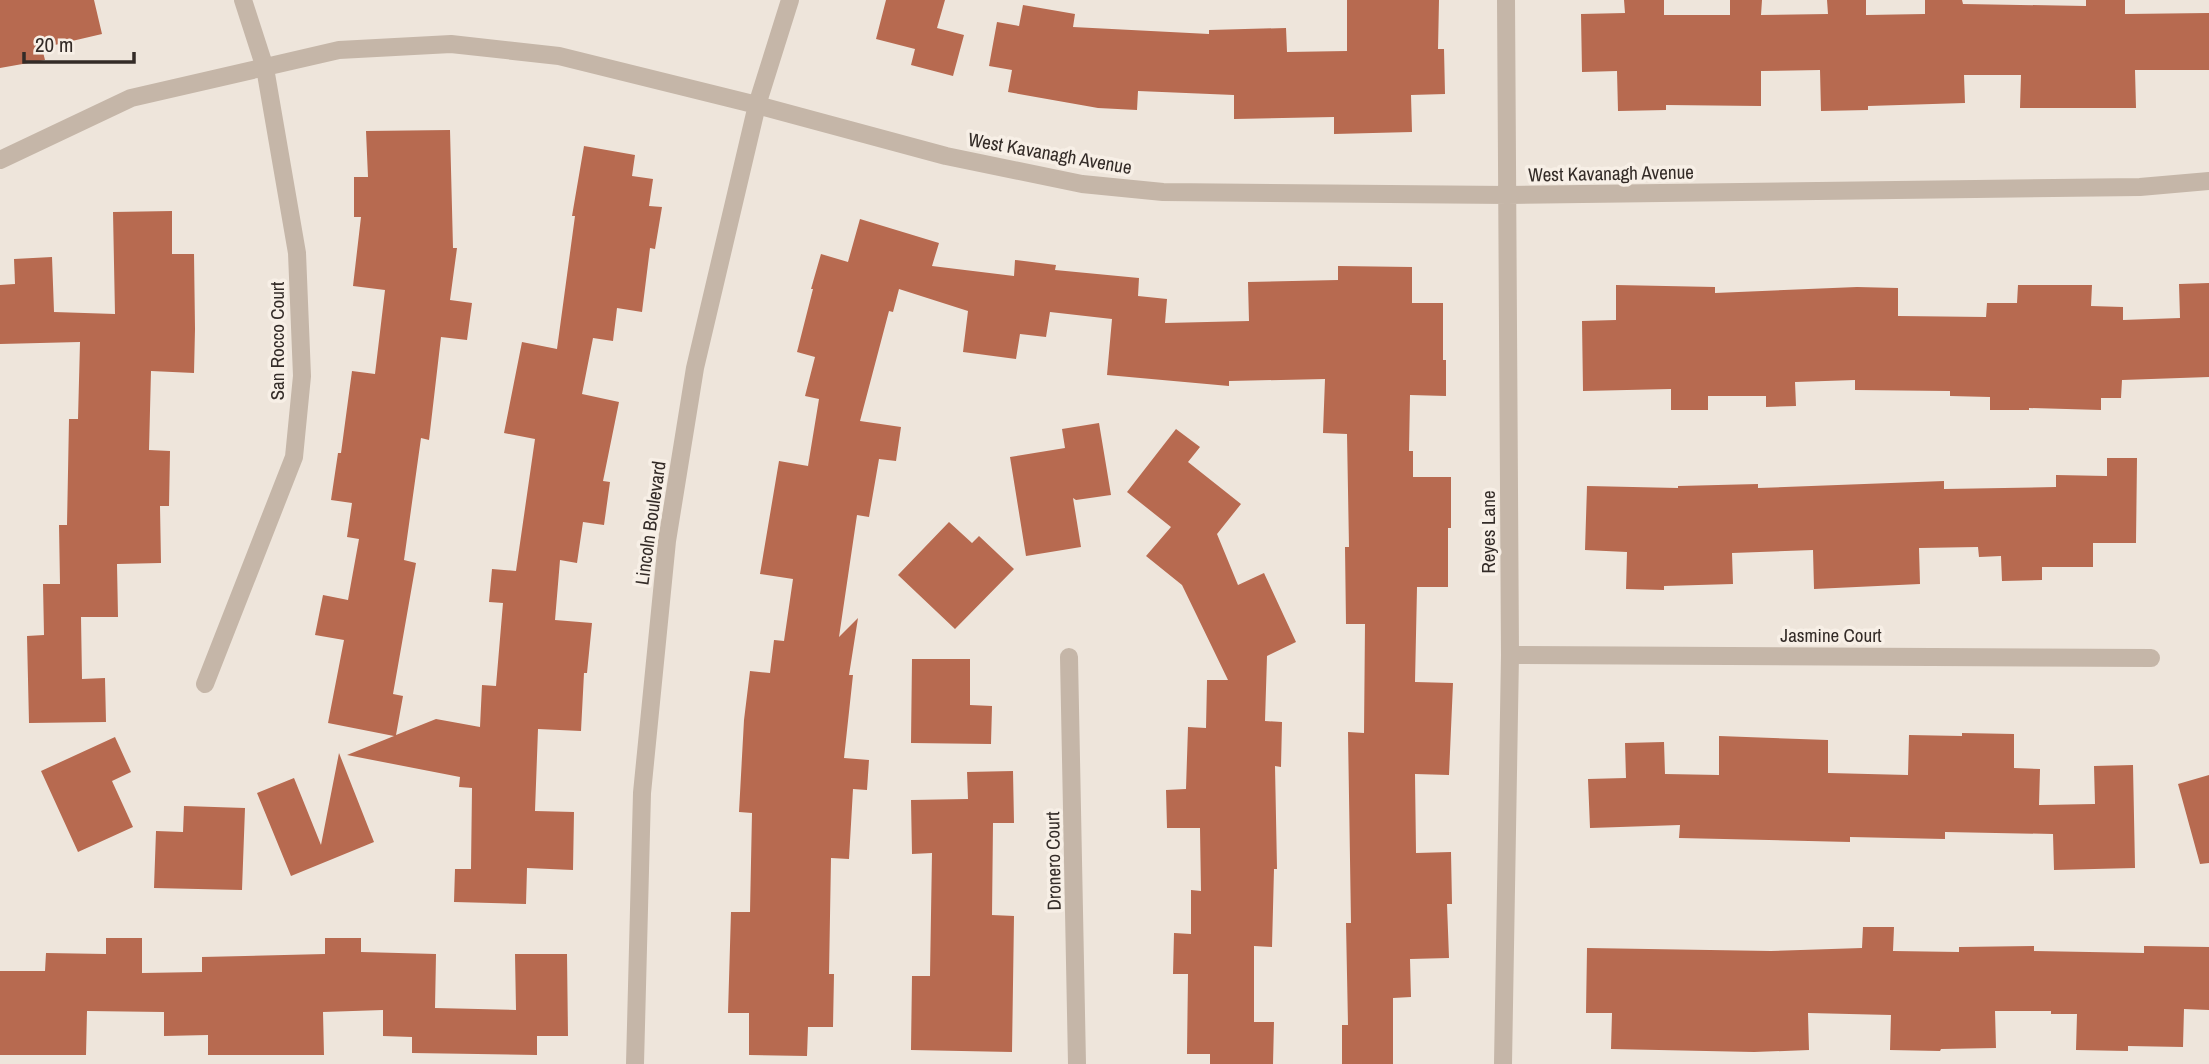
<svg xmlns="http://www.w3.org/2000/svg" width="2209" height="1064" viewBox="0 0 2209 1064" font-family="'Archivo Narrow',sans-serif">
<rect width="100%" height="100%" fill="#eee5db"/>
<!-- building -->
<path fill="#b76a50" d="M0,0H94L102,34L42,48L45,60L0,68Z
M886,0H945L937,28L964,35L953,76L911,65L915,49L876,39Z
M1347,0H1439L1438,49H1444L1445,94L1411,95L1412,132L1334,134V117L1234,119V95L1138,91L1137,110L1098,108L1008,92L1012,70L989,66L997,22L1019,26L1023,5L1075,14L1073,27L1209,34V30L1286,28L1287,52L1347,51Z
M1624,0H1664V15H1730V0H1762L1761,15L1828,14L1827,0H1866V15L1925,14V0H1962L1963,4L2086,6V0H2125V14L2209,13V70H2135L2136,108H2020L2021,75H1964L1965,103L1868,106V110L1821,111L1820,70L1761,71V106L1666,105V110L1618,111L1617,71L1582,72L1581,14L1625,13Z
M450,130L453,248H457L450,300L472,303L467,340L441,337L429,440L421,438L404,560L416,563L393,694L403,696L396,735L436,719L480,727L482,685L496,686L503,603L489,602L492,569L516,571L535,439L504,433L522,342L557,349L575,216H572L584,146L635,155L632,176L653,179L649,206L662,207L655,249L650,248L642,312L617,308L613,341L593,338L582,394L619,402L603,481L610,482L604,525L583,522L577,563L560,560L555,620L592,623L587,673H584L581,731L538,729L535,811L574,812L573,870L527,868L526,904L454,902L455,869H471L472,788L459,787L460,777L347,755L394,736L328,723L344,640L315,635L323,595L348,600L359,539L347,537L352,503L331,500L338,453H341L352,371L375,374L385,290L353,286L361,217H354V177H368L366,131Z
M172,211V254H194L195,329L194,373L151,371L149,450L170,451L169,506H160L161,563L117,564L118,617H81L82,679L105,678L106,722L29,723L27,636L44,635L43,584H60L59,525H67L69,419H78L80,342L0,344V285L15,284L14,259L52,257L54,312L115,314L113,212Z
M860,219L939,243L932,266L1014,276L1015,260L1056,265L1055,270L1139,278L1138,296L1167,299L1165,323L1249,321L1248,282L1338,280V266L1412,267V303H1443V360H1446V396L1410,395L1409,451H1413V477H1451V528H1448V587H1417L1415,682L1453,683L1449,775L1415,774L1416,853L1451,852L1452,904H1447L1449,958L1410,959L1411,997L1393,998V1064H1342V1025H1348L1346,923H1351L1348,732L1364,733L1365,624H1346L1345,547H1349L1347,434L1323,433L1325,379L1229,381V386L1107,375L1112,319L1050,312L1046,337L1020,334L1016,359L963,352L968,311L899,289L893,312L889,311L860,421L901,427L896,461L879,459L869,517L857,515L839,637L858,618L849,675H853L844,758L869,760L867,790L853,789L849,859L831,858L829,974H834L833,1027H808L807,1056L749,1055V1013H728L731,912H750L752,813L739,812L744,720L750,671L770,673L774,640L784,641L793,579L760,574L779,461L808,466L819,399L805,396L815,357L797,352L813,289H811L821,254L848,262Z
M2209,283V377L2122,380L2121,398H2101V410L2029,408V410H1990V397L1950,396V391L1855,390V380L1795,382L1796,406L1766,407V396H1708V410H1671V389L1583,391L1582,321L1616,320V285L1715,287V293L1857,287L1898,288V316L1986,317L1987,303H2017L2018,285H2092L2091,306L2123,307V320L2180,318L2179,284Z
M1099,423L1111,495L1076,500L1073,498L1081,547L1026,556L1010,457L1065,448L1062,429Z
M1176,429L1200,447L1188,462L1241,504L1217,534L1238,585L1264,573L1296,642L1267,656L1265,721L1282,722L1281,767L1275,766L1277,869H1274L1272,947L1254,946V1022H1274L1273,1064H1210V1054H1187L1188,974H1173L1174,933L1191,934V890L1201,891L1200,828H1167L1166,790L1186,789L1188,727L1206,728L1207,680H1228L1182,585L1146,556L1171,527L1127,492Z
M2107,458H2137L2136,543H2093V567H2042V580L2002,581L2001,556L1979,557L1978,547L1919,548L1920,584L1814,589L1813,550L1732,553L1733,584L1664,586V590L1626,589L1627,552L1585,550L1587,486L1678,488V486L1758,484V488L1944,481V489L2056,487V475L2107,476Z
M949,522L972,543L979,536L1014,569L955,629L898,575Z
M912,659H970V705L992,706L991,744L911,743Z
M1962,733L2014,734V768L2040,769L2039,805L2095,804L2094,766L2133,765L2135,868L2054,870L2053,834L1945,832V839L1850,837V842L1679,838L1680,825L1590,828L1588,779L1626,778L1625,743L1664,742L1665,774L1719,775V736L1828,740V773L1908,775L1909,735L1962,736Z
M115,737L131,772L112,781L133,827L78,852L41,771Z
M339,753L374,842L291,876L257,793L294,778L321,845Z
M1013,771L1014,823H993L992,915L1014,916L1012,1052L911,1050L912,976H930L932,853L912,854L911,800L968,799L967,772Z
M2209,775V863L2200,864L2178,784Z
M184,806L245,808L242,890L154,888L156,831L183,832Z
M1863,927H1894L1893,951L1959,952V947L2034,946V951L2144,953V946L2209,947V1010L2184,1009L2183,1047L2128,1046V1051L2076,1050L2077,1014H2051V1011H1995L1996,1048L1941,1049L1940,1051L1890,1050L1891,1015L1808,1013L1809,1050L1754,1052L1611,1049L1612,1013H1586L1587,948L1771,951L1862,948Z
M106,938H142V973L202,972V957L325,954V938H361V952L436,954L435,1008L516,1010L515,954H567L568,1036H537V1055L412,1053V1037L383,1036V1010L323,1012L324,1055H208V1035L164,1036V1012L87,1011L86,1055H0V971H45L46,953L106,954Z"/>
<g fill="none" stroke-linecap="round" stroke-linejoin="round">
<!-- minor -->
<path stroke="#c5b6a8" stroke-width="18" d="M0,160L131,98L339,50L451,44L559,56L757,105L946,156L1082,184L1163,192L1508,195L2140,187L2209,181
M1510,655L2151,658
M1069,657L1077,1064
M205,684L294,457L302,376L297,253L265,68L243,0
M635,1064L642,793L667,541L695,368L757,105L790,0
M1503,1064L1510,655L1506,0"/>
</g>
<g text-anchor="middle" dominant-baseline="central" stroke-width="7" stroke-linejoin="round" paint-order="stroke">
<!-- street labels -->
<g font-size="19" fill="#332b27" stroke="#f7efe6">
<text transform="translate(1050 153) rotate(10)">West Kavanagh Avenue</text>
<text transform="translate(1611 173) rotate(-1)">West Kavanagh Avenue</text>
<text transform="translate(277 341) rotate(-90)">San Rocco Court</text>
<text transform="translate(650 523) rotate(-82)">Lincoln Boulevard</text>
<text transform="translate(1488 532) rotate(-90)">Reyes Lane</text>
<text x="1831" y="635">Jasmine Court</text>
<text transform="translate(1053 861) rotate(-91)">Dronero Court</text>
</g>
</g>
<!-- scale -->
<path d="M24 52v10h110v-10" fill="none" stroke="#332b27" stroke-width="3.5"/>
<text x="35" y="52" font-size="21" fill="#332b27" stroke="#f7efe6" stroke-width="5" paint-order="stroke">20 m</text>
</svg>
